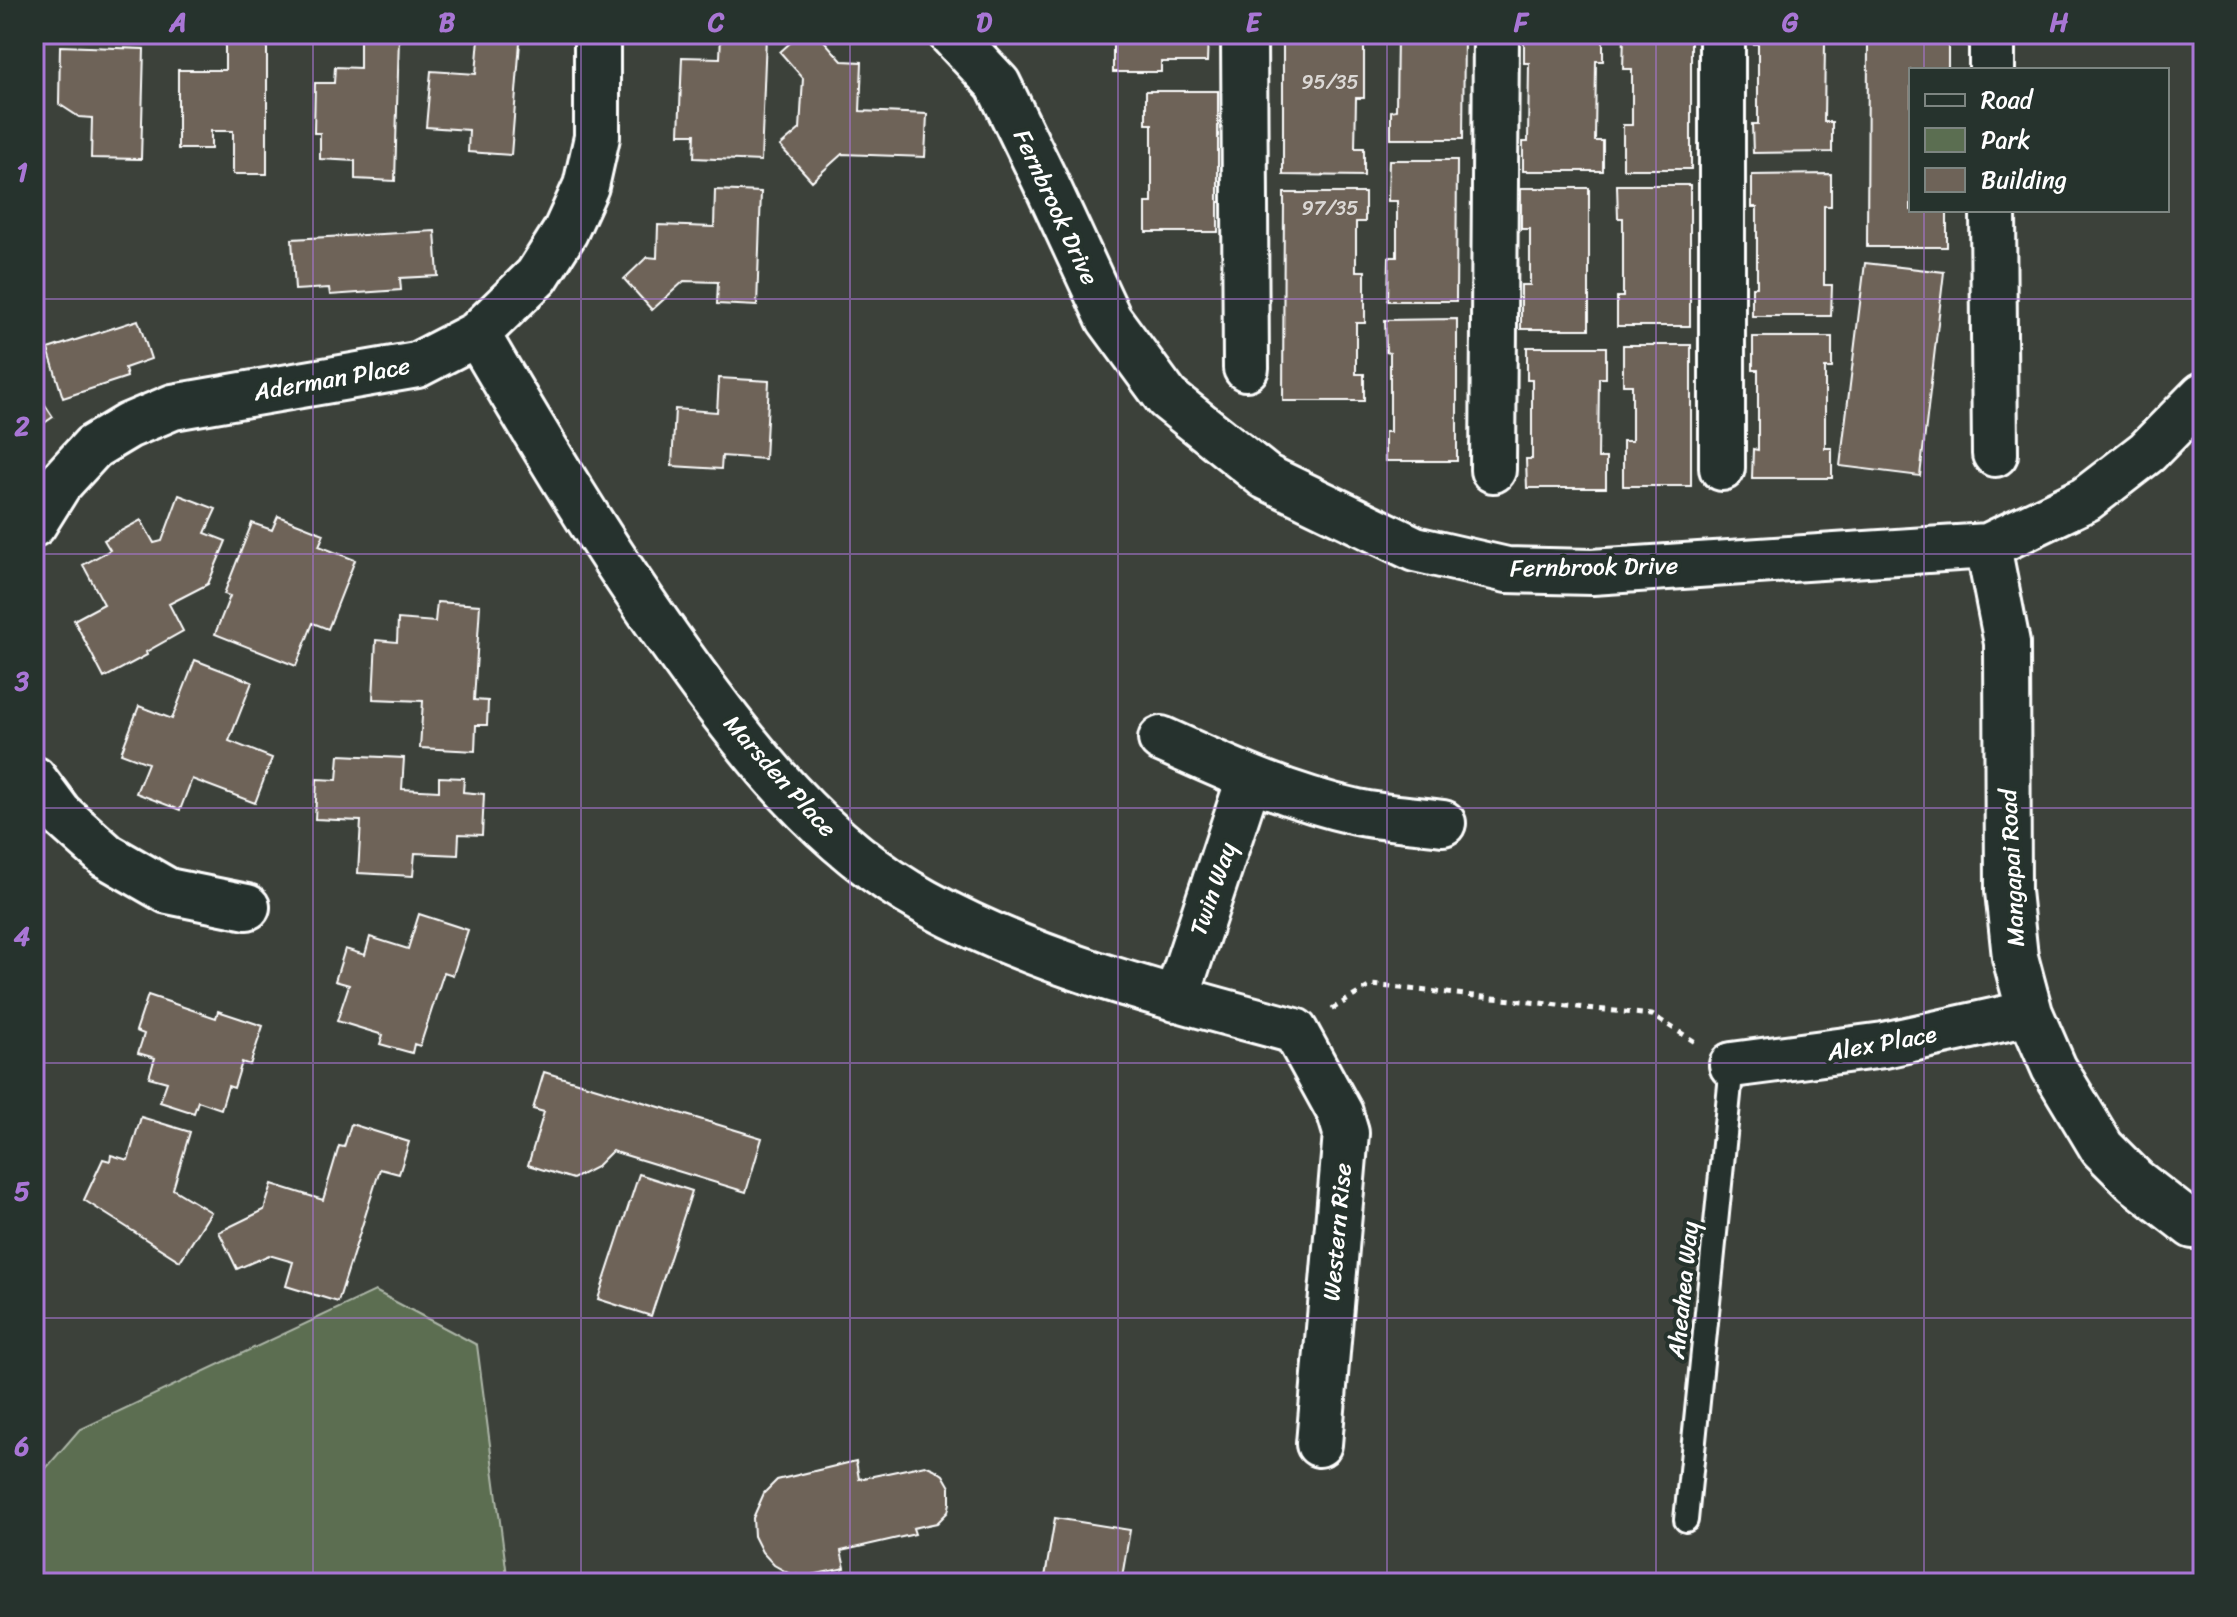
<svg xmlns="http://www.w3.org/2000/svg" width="2237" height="1617" viewBox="0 0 2237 1617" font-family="Sriracha,sans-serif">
<rect width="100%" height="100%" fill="#3c413a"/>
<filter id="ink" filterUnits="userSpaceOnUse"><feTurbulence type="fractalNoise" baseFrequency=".0125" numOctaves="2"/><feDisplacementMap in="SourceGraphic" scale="16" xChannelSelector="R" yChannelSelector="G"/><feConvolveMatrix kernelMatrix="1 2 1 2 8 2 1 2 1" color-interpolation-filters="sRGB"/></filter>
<g filter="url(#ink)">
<!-- green -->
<path fill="#5b6e51" stroke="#adb6a8" stroke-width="2" d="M375,1291L477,1345L508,1583H34V1482L79,1430Z"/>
<!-- building -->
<path fill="#6e6358" stroke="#fff" stroke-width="2" d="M721,34L766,36L761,161L694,158L695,134H679L682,57L720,58Z
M800,34H818L842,61L862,62L860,111L927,114L925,157L842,154L812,181L780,146L800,129L803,78L780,52Z
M1113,34H1208L1207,62H1161V72H1113Z
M1283,34H1356V45H1364V98H1356L1355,148H1364V176L1283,175Z
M1397,34H1464L1463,139H1391V111L1396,110Z
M1524,34H1603V61H1596L1595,141H1603V171H1523V142H1528L1529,63H1524Z
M1624,34H1691V169H1623V125H1632V69H1623Z
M1753,34H1832V42H1825L1824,122H1832V152L1753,153L1752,124H1758V44H1753Z
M225,35H267V174H233V131H211V149H178V70H225Z
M360,35L399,36L395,181L355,179V161L320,159V133H314L315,83H334L335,67L360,68Z
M479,38L520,42L511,155L468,152L469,130L426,127L431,71L476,74Z
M1868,42H1948V70H1911V210H1947V247H1867Z
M60,46L144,49L141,159L91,158L92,118L79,117L59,104Z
M1146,91H1218V232H1146V203H1152V124H1146Z
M1389,160H1457L1456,301H1388L1389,257H1397V201H1388Z
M1831,174V206H1824V285H1832L1831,316H1752V287H1757V207H1752V175Z
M1617,185H1690V326H1617V297H1623V218H1618Z
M1521,188H1589V329H1521V285H1530V229H1521Z
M715,190L761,192L757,306L717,304L718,282L684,281L652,310L624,279L647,257L657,258L658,225L714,227Z
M1284,193H1365V222H1356V271H1365V323H1356V374H1364V401H1283Z
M435,231L438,276L400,278L401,290L330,295L329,288L295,290L292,239Z
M1865,263L1944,272L1920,476L1840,466Z
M1457,319V461H1385V432H1390V353L1386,352L1385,320Z
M138,320L151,359L125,368L127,377L63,398L48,349Z
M1753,337H1832V368H1825V448H1832V478H1752L1753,449L1758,450V370H1753Z
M1623,345H1691V486H1623V441H1632V385H1623Z
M1527,347H1606V378H1599L1598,458H1606V488H1527L1526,459H1532V380H1527Z
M719,378L769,381L765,459L722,456L721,469L672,466L675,409L717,412Z
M34,388L53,417L34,430Z
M179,495L216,509L205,533L226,541L208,584L169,604L183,631L146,652L147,655L104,678L74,620L104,604L83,565L110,550L104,540L141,520L154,543L162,541Z
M278,516L324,534L319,546L355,560L328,629L313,623L296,666L215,634L230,596L224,594L252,523L272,530Z
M437,602L480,605L474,700L488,701L487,725H476L475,751L420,748L423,701L373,699L376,640L397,642L398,619L435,622Z
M195,660L252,682L229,741L272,758L255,803L192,779L180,810L136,793L148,763L121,753L139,706L172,719Z
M339,755L404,758L402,789L439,791V777L464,778L463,792L484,794L482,835L459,834L458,855L415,853L413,876L358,873L361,821L315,819L317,779L337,780Z
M419,914L468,930L453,975L444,972L420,1046L414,1044L412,1053L380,1044L383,1035L337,1021L349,985L335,981L345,949L365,955L370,937L408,949Z
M148,995L216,1018L218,1011L263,1026L250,1065L242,1062L234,1088L228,1086L221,1109L198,1101L194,1113L160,1102L167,1082L149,1077L155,1058L138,1053L144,1034L136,1031Z
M544,1072L762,1138L746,1192L612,1151L596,1167L573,1179L528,1165L544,1112L533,1109Z
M141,1117L190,1132L173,1189L211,1212L180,1261L84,1200L103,1159L110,1161L111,1155L128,1160Z
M351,1124L409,1142L399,1174L380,1169L338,1302L286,1286L293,1262L269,1255L237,1269L219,1232L264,1210L272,1184L323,1200L339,1146L344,1147Z
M639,1174L692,1191L651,1316L598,1299Z
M856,1461L859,1479L925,1465L934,1469L943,1475L950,1487V1503L948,1512L937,1523L913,1528L915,1534L841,1551L845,1568L807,1576L790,1574L774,1565L762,1552L754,1536L753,1518L764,1493L777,1480Z
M1055,1518L1130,1530L1121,1583H1044Z"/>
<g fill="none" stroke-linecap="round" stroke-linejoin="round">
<defs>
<path id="service" d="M1686,1520L1732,1065"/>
<path id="minor" d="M951,34L998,84L1045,181L1109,319L1167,398L1266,477L1415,549L1507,570L1592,572L1988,546L2086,499L2147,452L2203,395
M1244,34L1246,368
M1992,34V70
M1993,210L1995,454
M477,334C541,443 606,552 680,655C748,750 821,845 925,902C1039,965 1170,997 1295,1031L1340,1113L1346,1133L1319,1444
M1722,468V34
M1493,470L1496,34
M34,524L59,484L93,447L128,426L173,407L417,365L477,334L537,276L565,232L586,186L597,137V34
M1988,546L2007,643L2008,891L2015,957L2030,1013L2054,1068L2102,1148L2135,1181L2193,1226
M1161,739C1225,768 1288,797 1357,812C1385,818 1415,819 1443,823
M34,779L60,814L107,856L168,891L247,907
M1176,999L1249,779
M1732,1065L1884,1045L2030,1013"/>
</defs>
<!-- service casing -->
<use href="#service" stroke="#fff" stroke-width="28"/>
<!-- minor casing -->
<use href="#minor" stroke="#fff" stroke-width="50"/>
<!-- path -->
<path stroke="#fff" stroke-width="5" stroke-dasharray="6 6" stroke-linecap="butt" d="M1332,1009L1372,985L1652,1015L1697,1043"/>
<!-- service -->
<use href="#service" stroke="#26332d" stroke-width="22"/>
<!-- minor -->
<use href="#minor" stroke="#26332d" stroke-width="44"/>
</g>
</g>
<!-- grid -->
<path fill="none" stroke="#a976d5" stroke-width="2" stroke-opacity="0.55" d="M313,34V1583M581,34V1583M850,34V1583M1118,34V1583M1387,34V1583M1656,34V1583M1924,34V70M1924,210V1583M34,299H2203M34,554H2203M34,808H2203M34,1063H2203M34,1318H2203"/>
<g text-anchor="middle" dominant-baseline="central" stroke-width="8" stroke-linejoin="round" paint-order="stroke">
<!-- number labels -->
<g font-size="20" fill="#dbd8d5">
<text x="1330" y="82">95/35</text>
<text x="1330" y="208">97/35</text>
</g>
<!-- street labels -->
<g font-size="24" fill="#fff" stroke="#26332d">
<text transform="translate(1056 207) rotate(65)">Fernbrook Drive</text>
<text transform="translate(332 379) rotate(-10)">Aderman Place</text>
<text transform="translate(1594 567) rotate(-1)">Fernbrook Drive</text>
<text transform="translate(780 776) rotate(48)">Marsden Place</text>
<text transform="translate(2012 868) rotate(-93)">Mangapai Road</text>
<text transform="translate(1213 889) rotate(-71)">Twin Way</text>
<text transform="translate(1882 1043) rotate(-10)">Alex Place</text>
<text transform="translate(1337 1232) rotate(-85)">Western Rise</text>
<text transform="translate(1683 1290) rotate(-84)">Aheahea Way</text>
</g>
</g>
<!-- margin -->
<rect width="2237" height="1617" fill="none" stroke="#26332d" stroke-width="88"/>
<!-- legend -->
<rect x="1909" y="68" width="260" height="144" fill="#26332d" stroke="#7d8581" stroke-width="2"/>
<rect x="1925" y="94" width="40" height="12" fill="#26332d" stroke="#7d8581" stroke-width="2"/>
<text x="1981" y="108" font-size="24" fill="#ffffff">Road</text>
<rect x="1925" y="128" width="40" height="24" fill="#5b6e51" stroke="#7d8581" stroke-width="2"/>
<text x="1981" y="148" font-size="24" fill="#ffffff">Park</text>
<rect x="1925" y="168" width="40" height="24" fill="#6e6358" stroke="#7d8581" stroke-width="2"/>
<text x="1981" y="188" font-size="24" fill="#ffffff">Building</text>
<rect x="44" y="44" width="2149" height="1529" fill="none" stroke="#a976d5" stroke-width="3"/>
<g font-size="26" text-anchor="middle" font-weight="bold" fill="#a976d5">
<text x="178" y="31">A</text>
<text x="447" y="31">B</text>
<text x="716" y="31">C</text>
<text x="984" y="31">D</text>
<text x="1253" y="31">E</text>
<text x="1521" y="31">F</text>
<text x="1790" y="31">G</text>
<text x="2059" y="31">H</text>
<text x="22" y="181">1</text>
<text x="22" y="435">2</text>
<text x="22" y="690">3</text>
<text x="22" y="945">4</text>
<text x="22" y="1200">5</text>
<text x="22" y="1455">6</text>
</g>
</svg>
